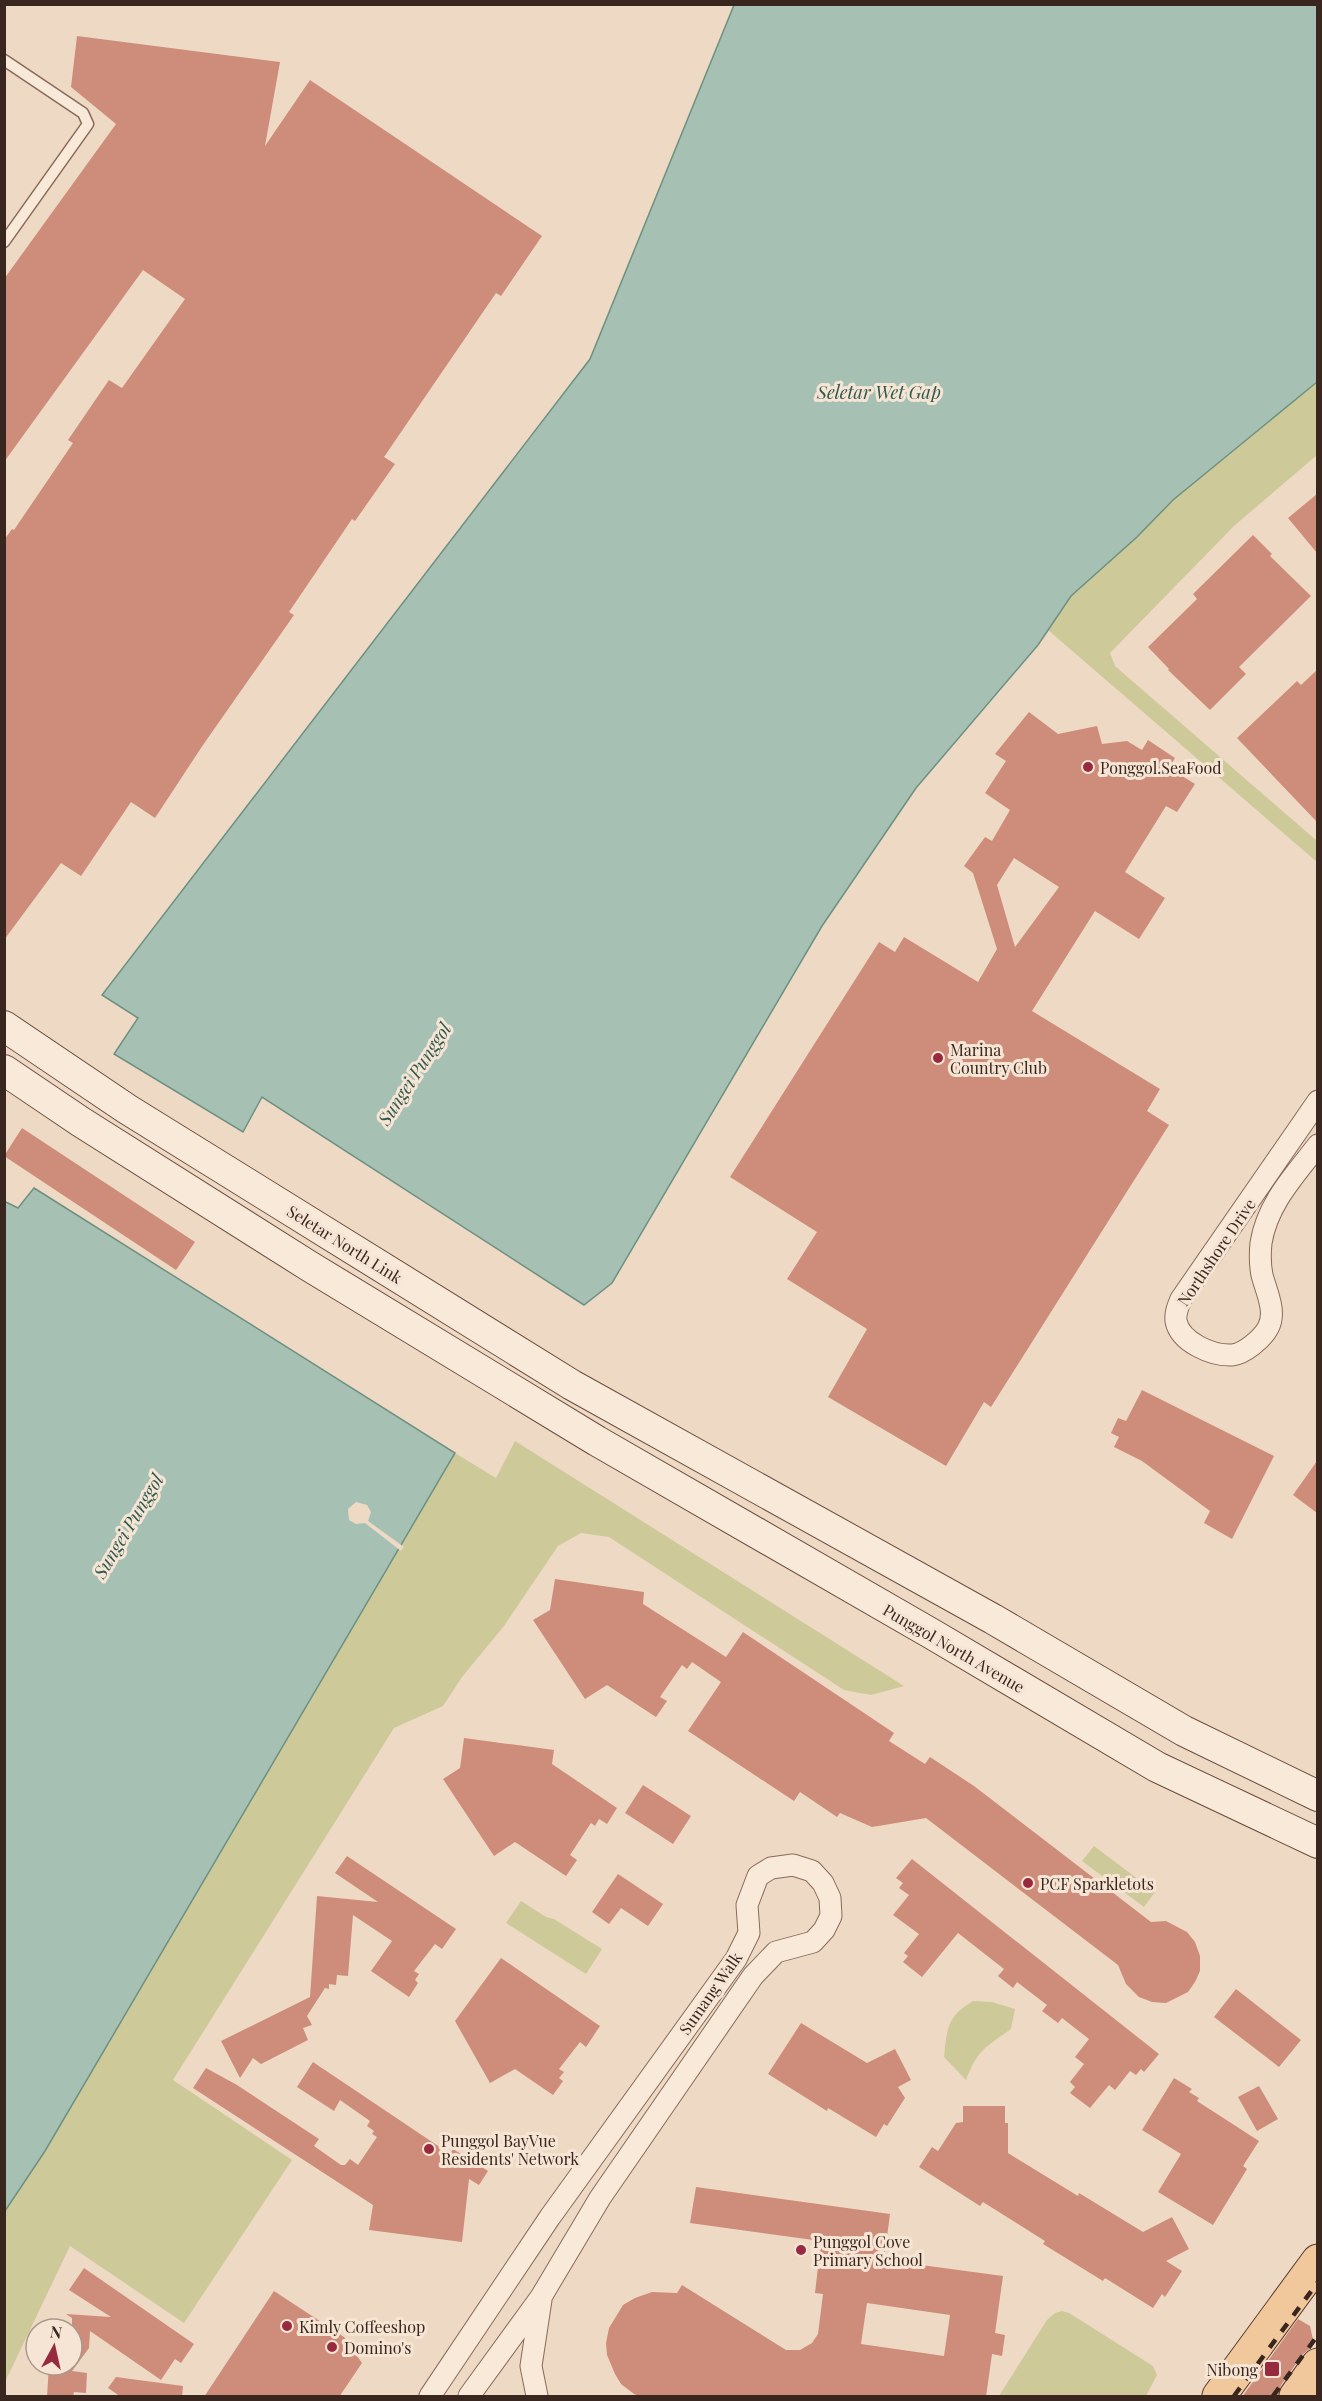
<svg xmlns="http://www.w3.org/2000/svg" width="1322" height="2401" viewBox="0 0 1322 2401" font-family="'Playfair Display',serif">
<rect width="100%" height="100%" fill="#eedac4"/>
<!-- green -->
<path fill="#cdc998" d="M1317,382V455L1234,526L1110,653L1115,666L1317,841V862L1048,630L1071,596L1137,537L1173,500Z
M515,1441L904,1686L871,1695L844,1690L609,1537L581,1533L558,1546L504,1626L462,1677L443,1706L394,1728L173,2080L292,2160L184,2323L70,2246L5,2382V2211L45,2151L455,1453L496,1478Z
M1094,1846L1155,1892L1144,1907L1082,1861Z
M521,1901L546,1917L554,1919L602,1949L586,1974L506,1923Z
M973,2001L992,2002L1015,2009L1011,2029C986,2047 977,2050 966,2080L944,2057C947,2029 947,2016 973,2001Z
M1062,2311L1069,2313L1153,2366L1157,2375L1146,2396H999L1047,2320L1055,2313Z"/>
<!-- water -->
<path fill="#a6c1b4" stroke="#6d9080" stroke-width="1.5" d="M734,5H1317V382L1173,500L1137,537L1071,596L1038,645L916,788L822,926L612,1283L584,1305L262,1097L243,1132L114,1054L138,1018L102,995L590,359Z
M34,1188L455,1453L45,2151L5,2211L4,1201L18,1208Z"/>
<!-- pier -->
<path fill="#eedac4" d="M356,1502L367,1505L371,1512L368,1521L404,1547L401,1551L365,1523L356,1524L349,1520L348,1509Z"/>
<!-- building -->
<path fill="#cd8d7a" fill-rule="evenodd" d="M77,36L280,62L265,146L310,80L542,236L501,296L496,293L384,457L395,464L355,521L352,519L289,612L294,615L203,745L155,818L131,802L81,876L61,863L4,940V540L12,529L14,530L73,443L68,440L109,380L122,388L185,299L143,270L4,462V279L116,124L71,87Z
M1317,494V553L1288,518Z
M1253,535L1272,554L1270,556L1311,596L1239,667L1246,674L1210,710L1168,670L1169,669L1148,647L1197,599L1193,594Z
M1317,670V822L1237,738L1297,681L1301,685Z
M1029,712L1058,734L1097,726L1102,744L1127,741L1142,750L1148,740L1175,758L1169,768L1195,784L1177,812L1166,806L1125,872L1165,898L1139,939L1095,911L1032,1011L1160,1089L1147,1111L1169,1125L991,1407L984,1402L946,1466L828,1397L867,1329L787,1279L817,1232L730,1177L879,942L895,952L904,937L978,982L997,949L973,873L964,866L985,837L992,841L1010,810L985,793L1006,761L995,754ZM1014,858L1059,887L1015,947L997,885Z
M22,1128L195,1242L176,1270L4,1156Z
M1142,1390L1274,1456L1232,1539L1204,1523L1210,1511L1142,1461L1114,1447L1119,1437L1111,1433L1118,1418L1126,1421Z
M1317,1461V1513L1293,1495Z
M555,1579L644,1592L643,1604L726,1657L743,1632L894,1733L889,1741L925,1764L930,1757L974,1786L1151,1922L1166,1921L1187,1932L1195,1942L1200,1956V1971L1195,1982L1188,1992L1166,2003L1152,2002L1139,1997L1126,1984L1118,1965L926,1818L872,1827L840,1813L837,1817L800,1792L794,1801L688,1731L721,1682L692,1662L687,1669L682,1665L660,1697L667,1701L656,1717L607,1685L585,1699L533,1620L550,1610Z
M464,1738L554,1750L552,1764L617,1808L607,1824L599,1819L595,1826L591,1823L570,1855L577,1860L566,1876L515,1842L494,1856L443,1779L460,1768Z
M643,1785L691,1816L673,1844L625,1813Z
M347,1856L456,1929L442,1949L435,1944L414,1971L419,1974L415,1980L418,1983L409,1997L371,1971L392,1941L353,1915L348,1976L337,1975L336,1985L329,1984V1989L325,1988L307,2016L312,2025L303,2028L308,2040L261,2064L253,2058L240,2078L221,2041L310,1997L317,1896L378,1902L335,1873Z
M912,1859L1159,2054L1144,2072L1141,2069L1136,2075L1130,2071L1115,2090L1109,2085L1090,2108L1070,2093L1075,2087L1070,2082L1084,2064L1075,2057L1089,2039L1062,2018L1058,2023L1042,2011L1047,2005L1017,1982L1013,1988L998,1976L1004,1969L958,1933L922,1977L903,1962L908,1956L904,1953L919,1934L893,1915L909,1895L899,1888L903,1883L896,1878Z
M618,1874L663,1904L648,1926L621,1908L609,1924L592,1912Z
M501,1958L600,2026L586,2047L580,2042L559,2069L564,2072L559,2078L563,2081L553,2095L515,2069L490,2083L455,2021Z
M1236,1989L1301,2040L1279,2067L1214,2017Z
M801,2023L867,2063L895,2049L911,2080L898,2087L905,2098L887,2126L884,2124L876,2137L828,2108L827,2111L768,2074Z
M313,2062L450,2154L453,2149L488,2171L479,2185L469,2179L462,2242L369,2230L373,2205L193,2088L206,2068L237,2085L319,2139L314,2146L341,2165H345L350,2159L358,2165L377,2137L372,2134L374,2131L367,2126L370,2121L340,2100L334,2111L297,2087Z
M1174,2078L1192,2089L1189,2092L1199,2098L1197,2101L1259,2141L1243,2166L1247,2169L1213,2225L1158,2192L1181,2154L1142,2130Z
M1259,2086L1278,2119L1257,2131L1238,2097Z
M963,2106H1005V2123H1008V2153L1078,2196L1079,2193L1143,2232L1172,2217L1189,2249L1166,2261L1182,2271L1165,2297L1162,2294L1153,2308L1105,2278L1103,2281L1043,2244L1045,2241L983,2202L980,2206L919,2167L932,2147L938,2151L956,2123L963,2122Z
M696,2187L890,2214L884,2260L1003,2276L995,2333L1005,2335L1002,2356L992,2354L986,2397H641L634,2394L621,2384L615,2374L607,2355L606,2343L609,2328L623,2305L635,2298L652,2292L677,2293L682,2285L786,2350H800L812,2343L818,2334L823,2294L815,2293L821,2241L690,2223ZM867,2303L950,2315L944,2356L861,2344Z
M84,2268L194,2344L181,2363L175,2359L161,2380L90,2331L89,2348L72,2371L87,2373L86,2393L74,2392L73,2397H47L49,2365H72V2318L66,2314L111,2317L69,2290Z
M274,2291L344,2337L362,2363L339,2397H204Z
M1298,2319L1310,2326L1314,2344L1312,2347L1303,2354L1281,2385L1278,2397H1242Z
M116,2377L183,2386L182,2397H121L108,2388Z"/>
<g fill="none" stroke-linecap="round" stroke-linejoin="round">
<defs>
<path id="lane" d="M4,60L83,113L88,124L4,242"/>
<path id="street" d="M1318,1101L1181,1299C1178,1306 1175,1313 1176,1321C1180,1342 1212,1356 1232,1355C1244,1354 1262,1339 1268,1328C1277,1312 1266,1291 1262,1275C1260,1265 1260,1253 1261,1243C1267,1204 1295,1175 1318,1145
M430,2396L550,2217L736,1959L749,1933L747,1905L758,1876L771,1868L793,1865L812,1871L823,1883L830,1898L831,1916L824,1930L813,1942L776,1952L753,1976L600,2198L541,2297L469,2396
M537,2396L531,2366L541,2300"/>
<path id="secondary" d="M4,1026L127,1109L572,1385L993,1619L1184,1731L1318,1796
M4,1070L81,1122L309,1266L597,1441L932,1634L1157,1767L1318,1843"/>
<path id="primary" d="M1219,2396L1318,2261
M1296,2396L1318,2365"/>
</defs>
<!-- lane casing -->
<use href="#lane" stroke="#896a5a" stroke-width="13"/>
<!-- street casing -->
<use href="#street" stroke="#896a5a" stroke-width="23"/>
<!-- secondary casing -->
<use href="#secondary" stroke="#6b4c3e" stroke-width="32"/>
<!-- primary casing -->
<use href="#primary" stroke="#573a2f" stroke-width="35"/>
<!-- lane -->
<use href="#lane" stroke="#f9e9d8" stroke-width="10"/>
<!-- street -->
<use href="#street" stroke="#f9e9d8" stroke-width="21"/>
<!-- secondary -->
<use href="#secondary" stroke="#f9e9d8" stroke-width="30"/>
<!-- primary -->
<use href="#primary" stroke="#f1c79c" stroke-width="33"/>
<!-- rail -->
<path stroke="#39261e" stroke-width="4.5" stroke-dasharray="10 10" stroke-linecap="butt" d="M1234,2396L1318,2282
M1273,2396L1318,2335"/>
</g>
<!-- markers -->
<g fill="#982a40" stroke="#f6e5d4" stroke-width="2">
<circle cx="1088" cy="767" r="6"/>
<circle cx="938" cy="1058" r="6"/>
<circle cx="1028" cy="1883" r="6"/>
<circle cx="429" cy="2149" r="6"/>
<circle cx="801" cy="2250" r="6"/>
<circle cx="287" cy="2326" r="6"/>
<circle cx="332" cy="2347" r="6"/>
<rect x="1264" y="2361" width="16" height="16" rx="3"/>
</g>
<g text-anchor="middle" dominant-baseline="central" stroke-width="6" stroke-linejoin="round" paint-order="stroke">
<!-- poi labels -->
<g font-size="16" fill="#39261e" stroke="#f6e5d4" text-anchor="start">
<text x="1100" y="767">Ponggol.SeaFood</text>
<text x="950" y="1049">Marina<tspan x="950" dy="18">Country Club</tspan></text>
<text x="1040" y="1883">PCF Sparkletots</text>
<text x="441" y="2140">Punggol BayVue<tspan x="441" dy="18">Residents' Network</tspan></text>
<text x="813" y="2241">Punggol Cove<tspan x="813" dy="18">Primary School</tspan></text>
<text x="299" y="2326">Kimly Coffeeshop</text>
<text x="344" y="2347">Domino's</text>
<text x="1258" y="2369" text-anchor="end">Nibong</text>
</g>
<!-- street labels -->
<g font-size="16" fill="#39261e" stroke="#f6e5d4">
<text transform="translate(345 1244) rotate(32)">Seletar North Link</text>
<text transform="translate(1216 1252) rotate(-56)">Northshore Drive</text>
<text transform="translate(954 1648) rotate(30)">Punggol North Avenue</text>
<text transform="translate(710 1993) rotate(-55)">Sumang Walk</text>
</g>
<!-- water labels -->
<g font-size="18" font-style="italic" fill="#2e594e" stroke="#f6e5d4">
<text x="879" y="392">Seletar Wet Gap</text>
<text transform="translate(414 1074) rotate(-57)">Sungei Punggol</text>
<text transform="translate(128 1526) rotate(-59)">Sungei Punggol</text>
</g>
</g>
<!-- border -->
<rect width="1322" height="2401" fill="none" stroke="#39261e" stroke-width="12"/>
<!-- north arrow -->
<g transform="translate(54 2347) rotate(8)"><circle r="28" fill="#f6e5d4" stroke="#aa998b" stroke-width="1.5"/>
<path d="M0-4.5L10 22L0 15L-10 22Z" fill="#982a40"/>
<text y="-9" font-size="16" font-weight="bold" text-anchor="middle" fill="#39261e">N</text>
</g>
</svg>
